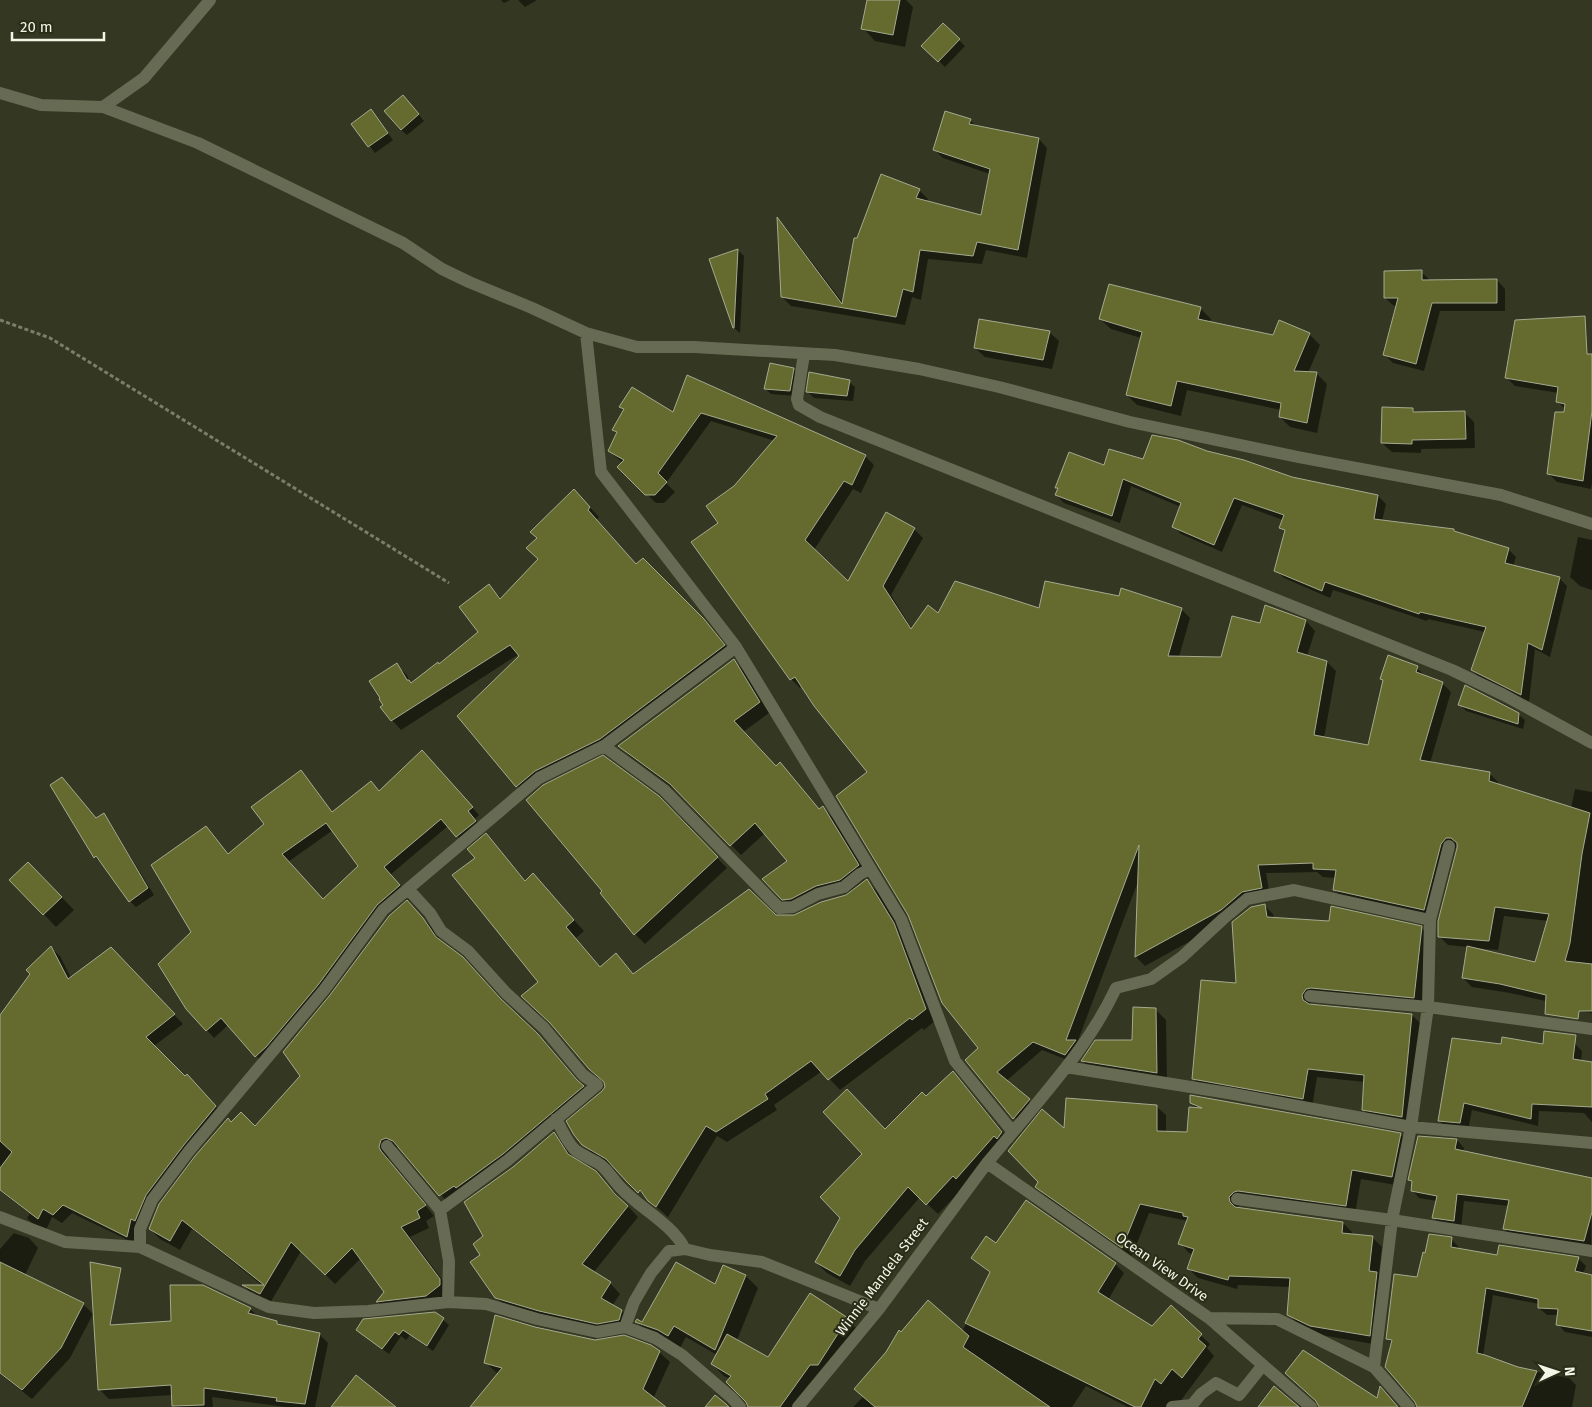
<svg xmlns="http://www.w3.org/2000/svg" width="1592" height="1407" viewBox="0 0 1592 1407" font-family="'Fira Sans',sans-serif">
<rect width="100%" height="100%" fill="#343721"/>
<!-- shadow -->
<path fill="#0007" fill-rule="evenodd" d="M501,0H510L504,3Z
M518,0H537L525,7Z
M868,0H906L913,7L905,47L875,41L863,28Z
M943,25L965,46L945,67L923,46Z
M409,103L424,121L407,135L401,130Z
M371,111L393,140L375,153L353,124Z
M970,120L977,127L1039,139L1047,148L1027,258L986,250L982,264L928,259L921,300L912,297L905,325L791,306L782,297L778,221L786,228L844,304L919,190L928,199L927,202L982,217L990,174L943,158L934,149Z
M738,250L744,256L740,333L734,328Z
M1421,272L1430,280H1497L1505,289V311H1440L1424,371L1393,363L1384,354L1397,306H1394L1385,298Z
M1200,308L1211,319L1210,322L1274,336L1309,334L1320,345L1308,373H1316L1327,384L1317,433L1290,427L1280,417L1281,410L1187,390L1181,416L1137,405L1127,395L1141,338L1111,329L1100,319Z
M1049,332L1059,341L1052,369L985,357L975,348Z
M1592,362V482L1591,489L1557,482L1548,473L1565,409L1558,402L1559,393L1515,386L1507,378Z
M793,369L799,375L796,396L771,394L766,389Z
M688,377L865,456L874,465L861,493L853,489L814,550L848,583L887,514L914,529L923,538L891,595L912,629L939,615L1040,610L1181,609L1190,618L1179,657L1222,658L1261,625L1306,621L1315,631L1307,656L1327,662L1336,671L1324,738L1369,746L1384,681L1382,679L1417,668L1426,677L1442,683L1451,692L1430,763L1489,773L1498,782V785L1571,808L1575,789L1592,792V1013L1556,1008L1550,1002L1510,993L1472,987L1463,978L1468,947L1448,945L1439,936L1458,847L1453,849L1433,919L1344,899L1334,890L1336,878L1323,877L1317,872L1266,873L1270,897L1251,901L1230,919L1145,966L1136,957L1139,879L1077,1043L1075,1063L1042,1050L1006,1081L1038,1109L1023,1127L966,1060L980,1048L869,772L802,686L800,688L791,679L720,523L775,441L711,421L666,483L675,492L664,503H656L619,467L623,463L609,451L617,434L613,429L624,410L621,406L673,414ZM1504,916L1549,921L1536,964L1474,948L1498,950Z
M849,382L855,387L853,401L814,398L808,392Z
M1412,409L1416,413L1464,412L1474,422L1475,448L1421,449V453L1392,452L1382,443Z
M1206,452L1292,478L1378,496L1386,504L1382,521L1453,530L1457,534L1508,549L1516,557L1513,566L1559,578L1567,586L1550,657L1535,649L1529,702L1480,678L1472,670L1485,632L1428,619L1427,621L1333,590L1330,598L1284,578L1276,570L1286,533L1281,528L1283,520L1242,505L1222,552L1181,534L1173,526L1181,507L1131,486L1120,523L1064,503L1056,495L1059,489L1057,487L1105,466Z
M583,500L599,517L596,520L637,566L643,560L713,630L733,655L545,780L526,795L517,786L521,656L519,654L401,730L392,720L384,705L396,665L406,674L412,684L439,665L480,632L489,586L502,599L539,559Z
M1578,537L1592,540V590L1580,586L1570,577Z
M734,661L744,671L769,713L743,732L776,768L780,764L790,774L820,810L823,808L833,818L868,876L851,890L826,896L794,909L764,879L788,861L765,833L741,855L681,794L630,756L620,746Z
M1460,705L1518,714L1525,720L1523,729L1466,711Z
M429,759L479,815L475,819L482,828L465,844L448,826L390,875L407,893L384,912L263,1063L228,1025L214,1038L187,1009L193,932L229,855L266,824L301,772L333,813L371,783L380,792ZM333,830L359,867L323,900L288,862Z
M52,786L96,819L103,815L109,821L154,895L136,907L130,901L102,862L101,863L95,857Z
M658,797L727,868L645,944L635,934Z
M486,835L527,882L543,886L584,931L576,938L601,968L616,955L634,975L775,917L794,916L847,896L867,881L878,892L904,935L936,1020L924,1030L922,1028L840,1090L822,1071L774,1105L777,1110L727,1142L717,1136L668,1217L650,1201V1202L617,1169L594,1155L583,1144L606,1087V1084L590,1068L540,982L476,858Z
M41,876L74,910L56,927L11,880Z
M1264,905L1273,914L1274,919L1421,928L1430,937L1423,1006L1315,997L1309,1005L1412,1015L1421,1024L1411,1125L1372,1118L1363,1109L1365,1082L1317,1077L1312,1107L1202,1087L1193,1078L1238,984Z
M417,912L433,929L442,943L548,1045L581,1085L592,1096L450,1205L402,1149L397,1147L391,1150L388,1157L390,1162L434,1216L426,1221L429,1228L410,1237L450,1290V1295L387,1311L378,1302L385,1292L361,1258L335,1284L301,1251L270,1303L253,1295L245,1287H264L192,1229L180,1250L160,1239L150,1229L232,1124L255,1128L302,1076Z
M51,948L60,956L71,978L111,949L183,1024L154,1046L185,1077L195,1084L224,1115L154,1204L136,1244L72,1213L62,1223L52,1217L46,1230L35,1226L27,1218L30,1214L0,1191V1015H1Z
M1155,1009L1166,1020L1167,1084L1093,1072L1083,1061L1133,1042Z
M1575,1044L1582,1051L1581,1062L1592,1064V1122L1584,1113L1539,1111L1538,1126L1472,1110L1468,1130L1446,1128L1439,1121L1502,1045L1544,1046Z
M953,1073L963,1083L1012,1143L1008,1148L1005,1145L938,1214L920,1197L865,1261L850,1286L827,1273L816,1262L842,1218L885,1130L926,1098Z
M1191,1097L1401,1135L1410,1144L1402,1186L1361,1179L1355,1214L1243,1201L1237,1208L1343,1223L1352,1232V1235L1373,1238L1382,1247L1379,1275L1386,1282L1379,1345L1321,1335L1298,1324L1289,1315L1291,1287L1238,1285L1237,1289L1198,1278L1189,1269L1194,1254L1189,1253L1180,1243L1188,1221L1149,1213L1132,1256L1046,1196L1037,1187L1065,1130L1156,1106L1166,1115V1133L1188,1134L1197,1109L1191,1103Z
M554,1134L564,1144L574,1159L606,1183L638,1217L593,1273L610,1283L620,1294L612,1306L622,1311L632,1322L608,1334L507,1308L496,1297L482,1255L485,1237L514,1168Z
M1419,1137L1457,1140L1464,1148L1463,1152L1592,1179L1591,1248L1512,1236L1504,1229L1509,1206L1464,1201L1461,1228L1441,1225L1434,1218L1437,1201L1419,1198L1412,1190L1413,1183L1410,1180Z
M14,1233L29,1238L38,1248L25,1275L83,1304L93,1314L70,1358L32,1399L0,1374V1249Z
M1451,1239L1458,1246V1249L1498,1256L1578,1258L1586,1266L1583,1274L1592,1276V1337L1565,1332L1558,1324L1559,1315H1547L1539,1308V1304L1493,1295L1483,1355L1518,1368L1569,1378L1576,1385L1572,1407H1418L1392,1343L1387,1338L1418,1279L1426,1254Z
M996,1245L1115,1264L1124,1273L1108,1300L1152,1328L1171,1307L1210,1344L1207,1348L1214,1356L1176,1407H1128L1086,1386L1072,1407H853L863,1397L901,1333L962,1332L991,1274L972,1258Z
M723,1267L746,1276L758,1288L737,1340L769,1358L810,1295L847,1319L859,1331L800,1407H749L730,1379L724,1376L712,1364L717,1355L686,1337L680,1348L649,1334L637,1322L643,1324L716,1286Z
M250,1309L259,1317L277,1322L280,1326L319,1334L328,1343L315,1407H285L212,1397L213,1407H175L173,1405V1395L109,1399L99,1389L172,1322Z
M435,1313L449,1325L433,1351L410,1335L406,1340L401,1336L389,1354L363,1335Z
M535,1328L595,1341L659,1352L670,1362L653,1399L664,1407H476L498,1374L486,1363Z"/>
<!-- building -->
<path fill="#656b2f" stroke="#a5aa8f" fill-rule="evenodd" d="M867,0H900L893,35L861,29Z
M943,23L960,39L938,62L921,46Z
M403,95L419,114L401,130L384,111Z
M371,109L388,133L368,147L351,124Z
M945,111L971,119L969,124L1039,138L1018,250L977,242L973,256L920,250L913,292L903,289L896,317L781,297L777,217L842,304L854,238H857L881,174L920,189L916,198L981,215L990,169L933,150Z
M738,249L734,328H733L709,259Z
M1422,270V280L1497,279V303H1432L1416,364L1383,355L1398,298H1384V271Z
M1109,284L1201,307L1198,319L1273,335L1279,320L1310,333L1294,371L1317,372L1307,423L1279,417L1281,403L1177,381L1171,406L1126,395L1142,332L1099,319Z
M1585,316L1587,354H1592V411L1583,481L1547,474L1555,412H1564L1565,404L1556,402L1558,387L1505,378L1515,320Z
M979,319L1050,331L1043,360L974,348Z
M770,363L794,368L790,391L764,389Z
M809,372L850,380L847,396L806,392Z
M687,375L866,455L852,485L844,481L805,540L848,581L886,512L915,528L883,586L911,629L928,605L938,613L955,581L1039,608L1045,581L1119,596L1121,588L1182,608L1168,656L1221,657L1232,616L1260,623L1265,605L1306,620L1297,652L1327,661L1314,735L1368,745L1383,680L1380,679L1388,655L1418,666L1416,672L1443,682L1420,760L1490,772L1489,781L1590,813L1582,854L1570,943L1565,961L1592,964V1011H1579L1578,1019L1545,1014L1546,995L1500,984L1462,978L1467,946L1535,962L1549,914L1495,907L1489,941L1438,937V921L1457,848V843L1451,838H1446L1441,844L1424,910L1333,890L1336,870L1313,869V863L1258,865L1262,888L1242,892L1221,910L1135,957L1139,845L1066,1040H1076L1065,1055L1033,1042L997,1072L1030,1099L1013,1119L965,1060L978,1048L942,1003L908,915L836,796L867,772L814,706L795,677L790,680L691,542L718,523L706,506L734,486L777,436L701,413L658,473L667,482L655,495H645L617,467L624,460L608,451L617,432L612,430L624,409L619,407L632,387L673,412Z
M1382,407L1413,408V412L1465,411L1466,439L1412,440V444L1381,443Z
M1152,435L1178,440L1207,451L1244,460L1292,477L1378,495L1374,519L1454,529V531L1509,548L1505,563L1560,577L1542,650L1528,643L1521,695L1471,670L1486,627L1420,612L1419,614L1325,582L1322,591L1274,571L1285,530L1279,528L1284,515L1234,498L1214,545L1172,527L1181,503L1123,479L1112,516L1055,495L1058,488H1055L1069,452L1104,465L1109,449L1143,459Z
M574,489L590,507L588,510L636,564L643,558L704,619L725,645L600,739L535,771L516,787L457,716L519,656L510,645L391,721L380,707L383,705L379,699L380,698L369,681L397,663L407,680H409L411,683L438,662L439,664L478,632L459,607L489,584L500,599L538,559L526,548L537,538L530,532Z
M734,659L760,702L734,721L776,766L780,762L819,809L823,806L859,865L840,880L816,886L791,899L782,900L762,879L787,861L755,823L730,846L670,784L618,746Z
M1465,685L1519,713L1518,724L1458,705Z
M422,750L473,807L468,811L476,821L456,837L441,819L384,867L400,885L377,905L318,985L266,1047L255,1057L221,1018L206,1031L186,1009L158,964L191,932L151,865L206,826L228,854L264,824L251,807L301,770L332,812L371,781L379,791ZM326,823L358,866L323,899L282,854Z
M603,755L659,796L718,857L634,935L600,893L602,891L526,800L543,785Z
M62,777L96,818L104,813L148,888L129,902L96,856L94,858L50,785Z
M486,833L525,881L533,873L574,920L566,927L600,967L616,953L633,974L749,889L776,915H794L821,902L846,895L867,879L894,923L926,1009L912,1020L910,1018L828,1080L811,1061L765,1094L768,1099L716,1132L706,1126L656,1207L648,1201L640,1190L638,1193L627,1182L606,1159L582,1145L574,1135L566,1121L602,1091L605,1087L604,1082L589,1069L550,1023L521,996L538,982L452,875L475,858L467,849Z
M28,862L62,897L43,915L9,880Z
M407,900L423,918L436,937L463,957L500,998L538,1034L577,1080L584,1086L503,1154L456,1188L454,1186L439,1196L393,1141L386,1138L381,1140L379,1147L381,1151L426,1205L417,1211L420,1218L401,1227L440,1279V1285L426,1296L376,1302L384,1292L352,1248L325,1275L291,1242L260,1294L242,1285H264L182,1220L170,1241L149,1229L159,1204L195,1156L228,1118L231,1122L241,1112L255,1126L300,1076L283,1052L330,995L389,916Z
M1265,904L1267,917L1329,921L1331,906L1422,926L1414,998L1311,988L1306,989L1302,995L1303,1000L1309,1004L1412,1014L1402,1117L1362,1110L1364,1075L1308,1069L1303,1099L1192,1079L1201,980L1236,983L1232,922L1251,907Z
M51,946L68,979L111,947L175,1014L146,1037L185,1076L187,1074L216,1106L183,1146L146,1195L135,1221L131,1219L127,1237L63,1205L53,1215L43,1209L38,1219L0,1190V1168L12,1152L0,1141V1015L30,974L26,970Z
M1133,1007L1156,1008L1157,1073L1081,1061L1095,1040H1132Z
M1544,1031L1576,1035L1573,1059L1592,1062V1107L1532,1104L1531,1119L1464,1103L1460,1123L1438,1121L1452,1038L1501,1044L1502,1037L1543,1044Z
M953,1071L1002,1132L997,1139L994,1136L956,1179L953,1176L926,1205L908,1187L855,1250L840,1276L815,1262L840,1218L820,1197L862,1154L823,1112L847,1089L885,1129L922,1092L926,1096Z
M1190,1095L1401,1133L1392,1177L1352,1170L1346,1206L1238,1191L1234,1192L1229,1197L1230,1202L1235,1207L1343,1222L1342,1233L1373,1236L1369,1271L1377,1272L1370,1336L1310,1326L1287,1315L1290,1278L1229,1276L1228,1280L1187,1269L1194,1249L1178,1244L1188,1217L1183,1216V1213L1140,1204L1122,1248L1035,1187L1038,1182L1008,1151L1042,1109L1064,1128L1066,1098L1157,1105V1131L1187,1132L1189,1107L1202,1108L1190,1103Z
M554,1132L568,1154L596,1171L615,1194L628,1206L582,1264L611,1282L601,1298L622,1310L619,1320L597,1324L539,1311L495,1298L470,1262L480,1255L473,1244L483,1236L464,1202L513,1167Z
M1418,1136L1457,1139L1455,1149L1592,1178V1212L1584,1241L1503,1229L1509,1200L1457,1194L1454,1221L1432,1218L1437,1196L1411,1191L1412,1181L1408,1180Z
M1026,1200L1116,1263L1098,1292L1152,1326L1171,1305L1202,1334L1198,1339L1206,1346L1182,1378L1172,1369L1161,1384L1155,1379L1141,1407H1135L965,1323L990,1272L971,1258L986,1236L996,1243Z
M1429,1234L1452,1237L1451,1247L1497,1255L1499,1245L1579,1257L1575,1271L1592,1275V1331L1556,1325L1558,1309L1538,1308V1299L1486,1288L1477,1353L1485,1355L1518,1367L1537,1371L1522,1407H1417L1415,1402L1385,1367L1392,1340L1386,1339L1394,1274L1417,1277L1423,1252L1425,1253Z
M0,1262L84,1303L61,1348L22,1390L0,1373Z
M90,1262L121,1268L110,1325L171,1321L170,1285H203L251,1308L248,1313L277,1321V1324L320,1333L305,1404L276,1401L277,1398L204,1388V1405L172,1406L171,1385L98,1390Z
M676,1262L715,1284L723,1265L746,1275L715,1350L674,1326L668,1336L658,1330L635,1322L637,1319L642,1322Z
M810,1293L848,1318L818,1365H810L780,1407H748L746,1402L726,1382L731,1376L711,1364L727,1334L768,1357Z
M928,1300L969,1336L963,1347L1050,1407H875L854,1389L886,1352L899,1330L901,1332Z
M435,1312L444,1318L427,1346L403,1330L399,1335L395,1332L382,1349L356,1330L363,1319Z
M495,1315L535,1327L595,1340L624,1335L651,1345L660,1351L643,1389L666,1407H470L502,1368L484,1363Z
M1303,1350L1377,1398L1380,1386L1398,1407H1319L1316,1401L1285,1373Z
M356,1375L396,1407H331Z
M1274,1386L1299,1407H1258Z
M715,1395L726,1404L729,1407H705Z"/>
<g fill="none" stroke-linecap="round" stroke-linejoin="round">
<!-- path -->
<path stroke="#7b7e6b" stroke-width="3" stroke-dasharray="4 2.5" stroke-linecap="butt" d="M0,320L50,338L449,583"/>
<!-- minor -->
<path stroke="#686b53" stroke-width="12" d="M0,93L41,105L103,107L144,78L210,0
M103,107L198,143L403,243L442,269L469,282L532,308L586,333L637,347H694L835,355L919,369L999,387L1130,422L1298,457L1501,495L1592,524
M586,333L601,472L736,647L901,919L955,1061L1013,1132L987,1163L879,1309L798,1407
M804,354L797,399L799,405L820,417L1452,670L1504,695L1592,743
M604,746L664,790L779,908L793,907L818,894L844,887L860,874L870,869
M408,889L430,913L441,931L468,951L506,993L544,1028L583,1075L597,1085L508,1160L440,1210
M1310,996L1428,1007L1592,1029
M1066,1067L1228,1093L1411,1127L1592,1143
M556,1119C561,1128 567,1142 574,1149C582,1156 593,1159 601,1165C609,1172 614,1181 621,1188C642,1210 671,1223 685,1249
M1013,1132C1051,1086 1091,1042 1116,988L1151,979L1182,957L1223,919L1247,899L1294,890L1430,920
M387,1146L440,1210L449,1261L448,1302
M987,1163L1209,1318L1311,1407
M1237,1199L1392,1220L1592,1251
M0,1217L65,1242L140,1247L269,1307L314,1313L368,1311L448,1302L486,1304L537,1319L597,1332L625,1327L655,1338L682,1355L732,1398L740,1407
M140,1247V1229L152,1200L189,1151L324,990L383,910L539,778L604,746L736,647
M1209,1318L1277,1319L1374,1367L1409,1407
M625,1327L634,1302L651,1273L669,1251L685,1249L710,1255L762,1262L879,1309
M1374,1367L1392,1220L1411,1127L1428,1007L1430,920L1449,846
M1172,1407L1192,1405L1201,1394L1216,1383L1239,1395L1263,1365"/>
</g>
<g text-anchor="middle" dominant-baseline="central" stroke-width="4" stroke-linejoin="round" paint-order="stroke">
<!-- street labels -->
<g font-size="14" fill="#f3f5e7" stroke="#2a2d17">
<text transform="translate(1162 1267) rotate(35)">Ocean View Drive</text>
<text transform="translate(882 1277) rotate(-53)">Winnie Mandela Street</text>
</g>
</g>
<!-- north arrow -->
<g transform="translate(1557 1372) rotate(87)" stroke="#2a2d17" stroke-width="4" paint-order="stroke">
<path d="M0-4L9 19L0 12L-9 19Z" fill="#f3f5e7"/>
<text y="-8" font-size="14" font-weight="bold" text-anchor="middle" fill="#f3f5e7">N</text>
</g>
<!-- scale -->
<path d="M12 32v8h92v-8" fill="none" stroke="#f3f5e7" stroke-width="2.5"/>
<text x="20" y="32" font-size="15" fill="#f3f5e7" stroke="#2a2d17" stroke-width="4" paint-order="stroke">20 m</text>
</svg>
